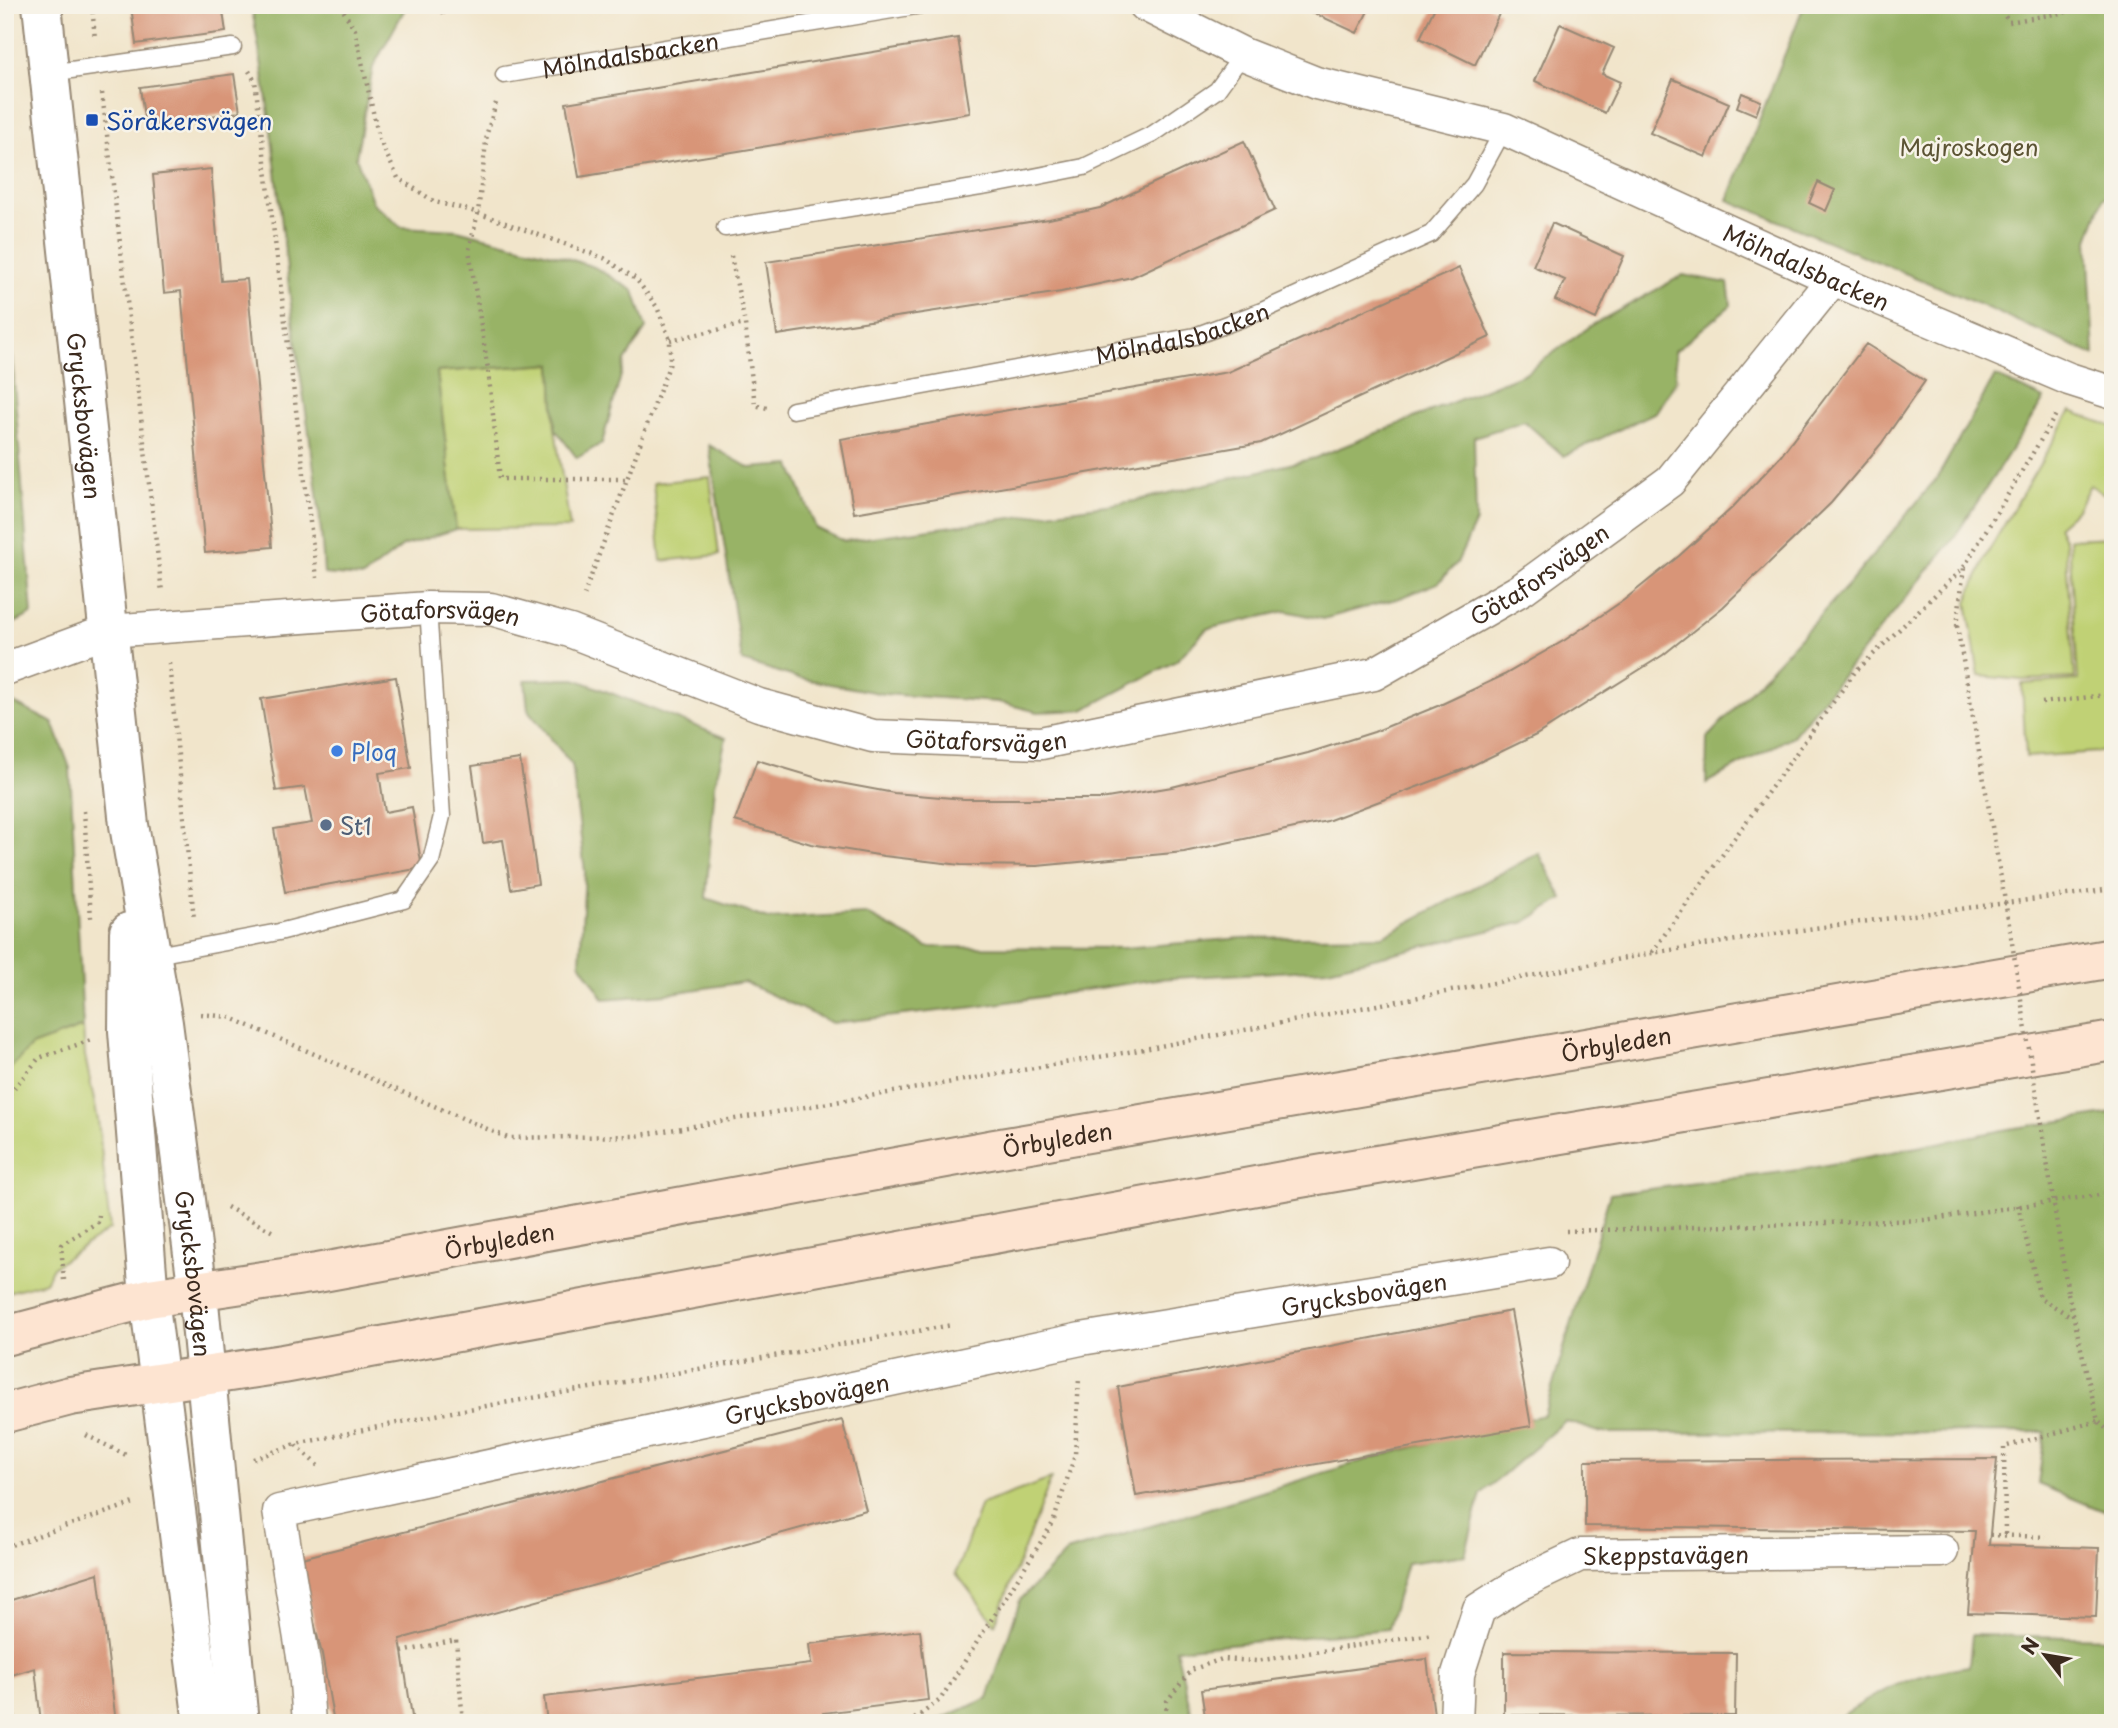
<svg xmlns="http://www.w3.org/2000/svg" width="2118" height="1728" viewBox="0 0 2118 1728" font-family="'Playpen Sans',sans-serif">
<rect width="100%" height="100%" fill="#f7f3e8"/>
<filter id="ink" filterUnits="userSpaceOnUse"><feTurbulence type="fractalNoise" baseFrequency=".0143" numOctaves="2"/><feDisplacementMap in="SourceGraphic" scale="14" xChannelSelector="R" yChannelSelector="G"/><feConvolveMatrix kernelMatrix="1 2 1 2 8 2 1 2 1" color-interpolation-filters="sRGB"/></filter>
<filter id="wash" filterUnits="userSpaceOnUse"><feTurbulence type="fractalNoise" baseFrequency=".00686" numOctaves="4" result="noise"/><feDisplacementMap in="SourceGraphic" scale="28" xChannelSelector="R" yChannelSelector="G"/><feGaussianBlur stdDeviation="1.57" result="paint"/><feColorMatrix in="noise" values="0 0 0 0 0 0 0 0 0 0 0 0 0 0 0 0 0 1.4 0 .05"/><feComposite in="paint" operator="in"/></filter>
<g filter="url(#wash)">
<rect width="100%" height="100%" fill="#f1e5cb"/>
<!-- green -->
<path fill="#c0d174" stroke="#7e7e49" stroke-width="2" d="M552,364L555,429L570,528L456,529L437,372Z
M2071,411L2113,427L2111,498L2090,485L2077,509L2058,526L2065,541L2075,678L2023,680L1979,676L1967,602L1987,554Z
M710,477L719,555L661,561L653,483Z
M2113,537V751L2026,757L2022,684L2078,680L2069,539Z
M83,1027L85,1056L98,1120L110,1229L53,1267L45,1282L5,1293V1074L31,1046Z
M1051,1479L995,1624L956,1573L981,1504Z"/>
<!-- forest -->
<path fill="#98b366" stroke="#6a6e42" stroke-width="2" d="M251,5H407L373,67L356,157L373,203L401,227L457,230L560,256L594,267L634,291L646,328L625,361L602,443L577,458L555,429L552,364L437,372L456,529L403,546L363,577L324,574C320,489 304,406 293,321C280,215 272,110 251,5Z
M1804,5H2113V194L2103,198L2088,240L2094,355L1953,293L1728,200Z
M5,267L32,614L5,628Z
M1683,275L1728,283L1731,305L1675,351L1676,381L1656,412L1564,456L1524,421L1474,437L1476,521L1457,563L1438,583L1400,598L1323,619L1286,611L1207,629L1176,661L1083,710L1038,712L998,702L884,694L798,678L742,661L709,445L750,468L791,465L816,528L844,541L1135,501L1315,458L1525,373L1592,325Z
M1995,376L2044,399L1952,541L1793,736L1706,783L1707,738L1849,584L1937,478Z
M575,679L726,738L715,784L706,898L768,919L866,914L927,947L1123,948L1242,938L1383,936L1539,853L1563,899L1525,922L1328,969L1157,979L975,1007L832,1023L744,982L666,994L604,999L580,963L585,872L572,765L528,710L525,680Z
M5,701H10L53,723L70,768L83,1027L31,1046L5,1074Z
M2113,1113V1515L2038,1484L2045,1432L1602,1433L1565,1421L1481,1494L1465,1555L1407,1563L1388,1629L1176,1649L1194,1723H932L988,1698L1020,1600L1067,1552L1375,1457L1544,1415L1610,1194L1806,1169L2009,1129Z
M1972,1635L2113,1638V1723H1831C1880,1690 1910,1674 1969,1666Z"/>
<g id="blocks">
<!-- building -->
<path fill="#d89578" d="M222,5L226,32L136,44L131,6Z
M441,5H481L482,7L442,13Z
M1304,5H1371L1357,33L1303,8Z
M1436,5H1487L1500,12L1475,65L1420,38Z
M1560,24L1614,48L1602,74L1620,82L1605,113L1535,81Z
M958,38L970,113L579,177L566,103Z
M234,74L240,112L145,125L140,87Z
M1673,79L1729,103L1706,157L1650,133Z
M1742,93L1761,101L1756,115L1737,107Z
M1244,141L1275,210L1132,277L1061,292L777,335L766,262L1049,219L1100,208Z
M211,169L221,281L247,279L272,547L205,553L181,291L164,293L153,175Z
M1818,182L1835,190L1826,211L1809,203Z
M1552,223L1624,256L1596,319L1555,300L1565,280L1533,266Z
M1459,268L1490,337L1261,443L854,513L841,439L1228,372Z
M1866,344L1925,381L1881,444L1831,503L1723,607L1663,655L1536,735L1467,768L1327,821L1184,852L1037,866L961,865L884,856L811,844L735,821L757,760L824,780L894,793L964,799H1101L1172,787L1308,753L1374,732L1440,705L1504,675L1565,640L1624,600L1679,556L1732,508L1780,457Z
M396,677L411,768L379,773L385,812L412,807L422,868L285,892L274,829L312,823L305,787L276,791L261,699Z
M520,759L538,884L511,889L503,840L483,843L472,766Z
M1511,1311L1531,1426L1136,1496L1118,1387Z
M842,1420L866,1510L400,1639L413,1723H334L322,1654L298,1559Z
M1997,1459L1989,1545L2099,1548L2096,1617L1968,1613L1975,1531L1585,1526V1461Z
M98,1573L116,1723H41L35,1668L5,1677V1602Z
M920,1630L928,1700L823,1713L824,1723H547L544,1697L811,1664L809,1644Z
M1504,1652L1736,1653L1735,1716L1504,1715Z
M1427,1659L1435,1723H1206L1201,1690Z"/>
</g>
</g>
<g filter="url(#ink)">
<use href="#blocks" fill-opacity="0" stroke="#968874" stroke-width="2"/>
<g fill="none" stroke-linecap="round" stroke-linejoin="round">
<defs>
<g id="service">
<path d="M50,73L233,47"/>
<path id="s1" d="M504,75L922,5"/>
<path d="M725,228L993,185L1084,167L1153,134L1217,90L1243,54"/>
<path id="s2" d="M793,410L1195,336L1262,311L1431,234L1474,184L1504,129"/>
<path d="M151,956L279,932L404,900L431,861L442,816L428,608"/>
</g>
<g id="minor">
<path id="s3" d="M1145,5L1243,54L1316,83L1504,129L1833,279L2069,379L2113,393"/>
<path id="s4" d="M5,669L108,631L428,608L491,609L570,631L759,705L873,736L1041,743L1374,674L1522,589L1670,481L1833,279"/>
<path id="s5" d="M309,1723L305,1669L279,1511L1081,1339L1549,1263"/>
<path id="s6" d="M1456,1723L1458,1674L1479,1609L1517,1585L1580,1555L1942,1551"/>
</g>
<g id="tertiary">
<path id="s7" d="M42,5L129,825L163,1023L198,1292L239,1723"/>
<path d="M129,932L128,1031L149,1298L203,1723"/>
</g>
<g id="secondary">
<path id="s8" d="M5,1336L149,1298L317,1273L995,1149L2113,958"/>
<path d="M5,1413L70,1396L283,1364L1294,1179L2113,1041"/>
</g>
</defs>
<!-- service casing -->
<use href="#service" stroke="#968874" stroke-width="19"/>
<!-- minor casing -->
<use href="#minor" stroke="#968874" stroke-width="35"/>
<!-- tertiary casing -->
<use href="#tertiary" stroke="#968874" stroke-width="42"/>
<!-- secondary casing -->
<use href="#secondary" stroke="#968874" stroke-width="42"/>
<!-- path -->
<path stroke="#968874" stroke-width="4.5" stroke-dasharray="2 5" stroke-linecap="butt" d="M92,5L95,39
M340,5L355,30L379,139L398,178L435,202L469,210L604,258L636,279L657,307L670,340V363L583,598
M1997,5L2009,22L2106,5
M249,71L255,81L317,578
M102,93L162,592
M496,103L487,133L478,213L469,250L488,369L500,479H626
M731,256L745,324L755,405L767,408
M670,340L745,324
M2113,565L2108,608L2113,646
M1957,626L1964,568
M169,663L194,919
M2042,703L2113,694
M84,811L91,918
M1652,952L1855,672L1964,567L2057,413
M201,1014L229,1017L508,1138L635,1136L1123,1053L1652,953L1815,928L2113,889
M5,1099L39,1058L91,1040
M2018,1205L2040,1298L2072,1317
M227,1207L275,1233
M1566,1231L1924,1220L2113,1193
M64,1280L61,1245L98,1222L99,1215
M2068,1293L2098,1421L2113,1435
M86,1435L128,1456
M296,1445L318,1466
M253,1459L296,1444L446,1413L952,1325
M2005,1534L2004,1447L2098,1421
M1990,1535L2046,1537
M5,1547L137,1502
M402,1652L456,1640L463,1723
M5,1703L12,1701L15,1723
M909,1723L940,1700L1053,1523L1075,1455L1079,1378
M1165,1723L1167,1701L1191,1670L1222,1659L1256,1661L1433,1634"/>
<!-- service -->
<use href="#service" stroke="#fff" stroke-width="16"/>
<!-- minor -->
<use href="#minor" stroke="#fff" stroke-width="32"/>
<!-- tertiary -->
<use href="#tertiary" stroke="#fff" stroke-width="38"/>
<!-- secondary -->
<use href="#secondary" stroke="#fde4d1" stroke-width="38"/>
<!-- path-bridge -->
<path stroke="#968874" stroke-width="4.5" stroke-dasharray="2 5" stroke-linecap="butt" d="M1957,626L2009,924L2068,1293"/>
</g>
</g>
<!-- markers -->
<rect fill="#1a4fb4" stroke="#f7f3e8" stroke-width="2.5" x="85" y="113" width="14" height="14" rx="3.5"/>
<circle fill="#3f7fe0" stroke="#f7f3e8" stroke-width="2.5" cx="337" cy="751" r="7"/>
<circle fill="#5c6f8a" stroke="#f7f3e8" stroke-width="2.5" cx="326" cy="825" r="7"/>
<g text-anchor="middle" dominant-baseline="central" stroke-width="5" stroke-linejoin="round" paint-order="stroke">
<!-- street labels -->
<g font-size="23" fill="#3b2a1e" stroke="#f7f3e8">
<text stroke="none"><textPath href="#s1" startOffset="128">Mölndalsbacken</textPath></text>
<text stroke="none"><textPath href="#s3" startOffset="714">Mölndalsbacken</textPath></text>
<text stroke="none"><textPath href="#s2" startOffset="397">Mölndalsbacken</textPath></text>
<text stroke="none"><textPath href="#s7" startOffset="413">Grycksbovägen</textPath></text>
<text stroke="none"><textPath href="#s4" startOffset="1598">Götaforsvägen</textPath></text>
<text stroke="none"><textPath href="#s4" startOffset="443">Götaforsvägen</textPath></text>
<text stroke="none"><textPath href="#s4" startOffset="1010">Götaforsvägen</textPath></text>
<text stroke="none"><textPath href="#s8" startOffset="1638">Örbyleden</textPath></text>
<text stroke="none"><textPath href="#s8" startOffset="1071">Örbyleden</textPath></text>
<text stroke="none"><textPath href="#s8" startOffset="504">Örbyleden</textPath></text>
<text stroke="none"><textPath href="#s7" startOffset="1278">Grycksbovägen</textPath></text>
<text stroke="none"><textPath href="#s5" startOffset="1321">Grycksbovägen</textPath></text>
<text stroke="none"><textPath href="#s5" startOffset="754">Grycksbovägen</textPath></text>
<text stroke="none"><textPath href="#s6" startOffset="318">Skeppstavägen</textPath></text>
</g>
<!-- transit labels -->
<g font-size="23" fill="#164399" stroke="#f7f3e8" text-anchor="start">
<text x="106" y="120">Söråkersvägen</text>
</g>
<!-- park labels -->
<g font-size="23" fill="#5c5434" stroke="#f7f3e8">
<text x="1969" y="146">Majroskogen</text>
</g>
<!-- shop labels -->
<g font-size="23" fill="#366cbe" stroke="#f7f3e8" text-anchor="start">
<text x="351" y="751">Ploq</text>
</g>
<!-- service labels -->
<g font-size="23" fill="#4e5e75" stroke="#f7f3e8" text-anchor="start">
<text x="340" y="825">St1</text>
</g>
</g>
<!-- margin -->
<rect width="2118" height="1728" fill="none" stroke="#f7f3e8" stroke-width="28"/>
<!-- north arrow -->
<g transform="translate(2045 1655) rotate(301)" stroke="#f7f3e8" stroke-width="5" paint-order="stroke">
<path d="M0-5L12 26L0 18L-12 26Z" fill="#3b2a1e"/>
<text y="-10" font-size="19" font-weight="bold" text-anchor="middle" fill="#3b2a1e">N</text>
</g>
</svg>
